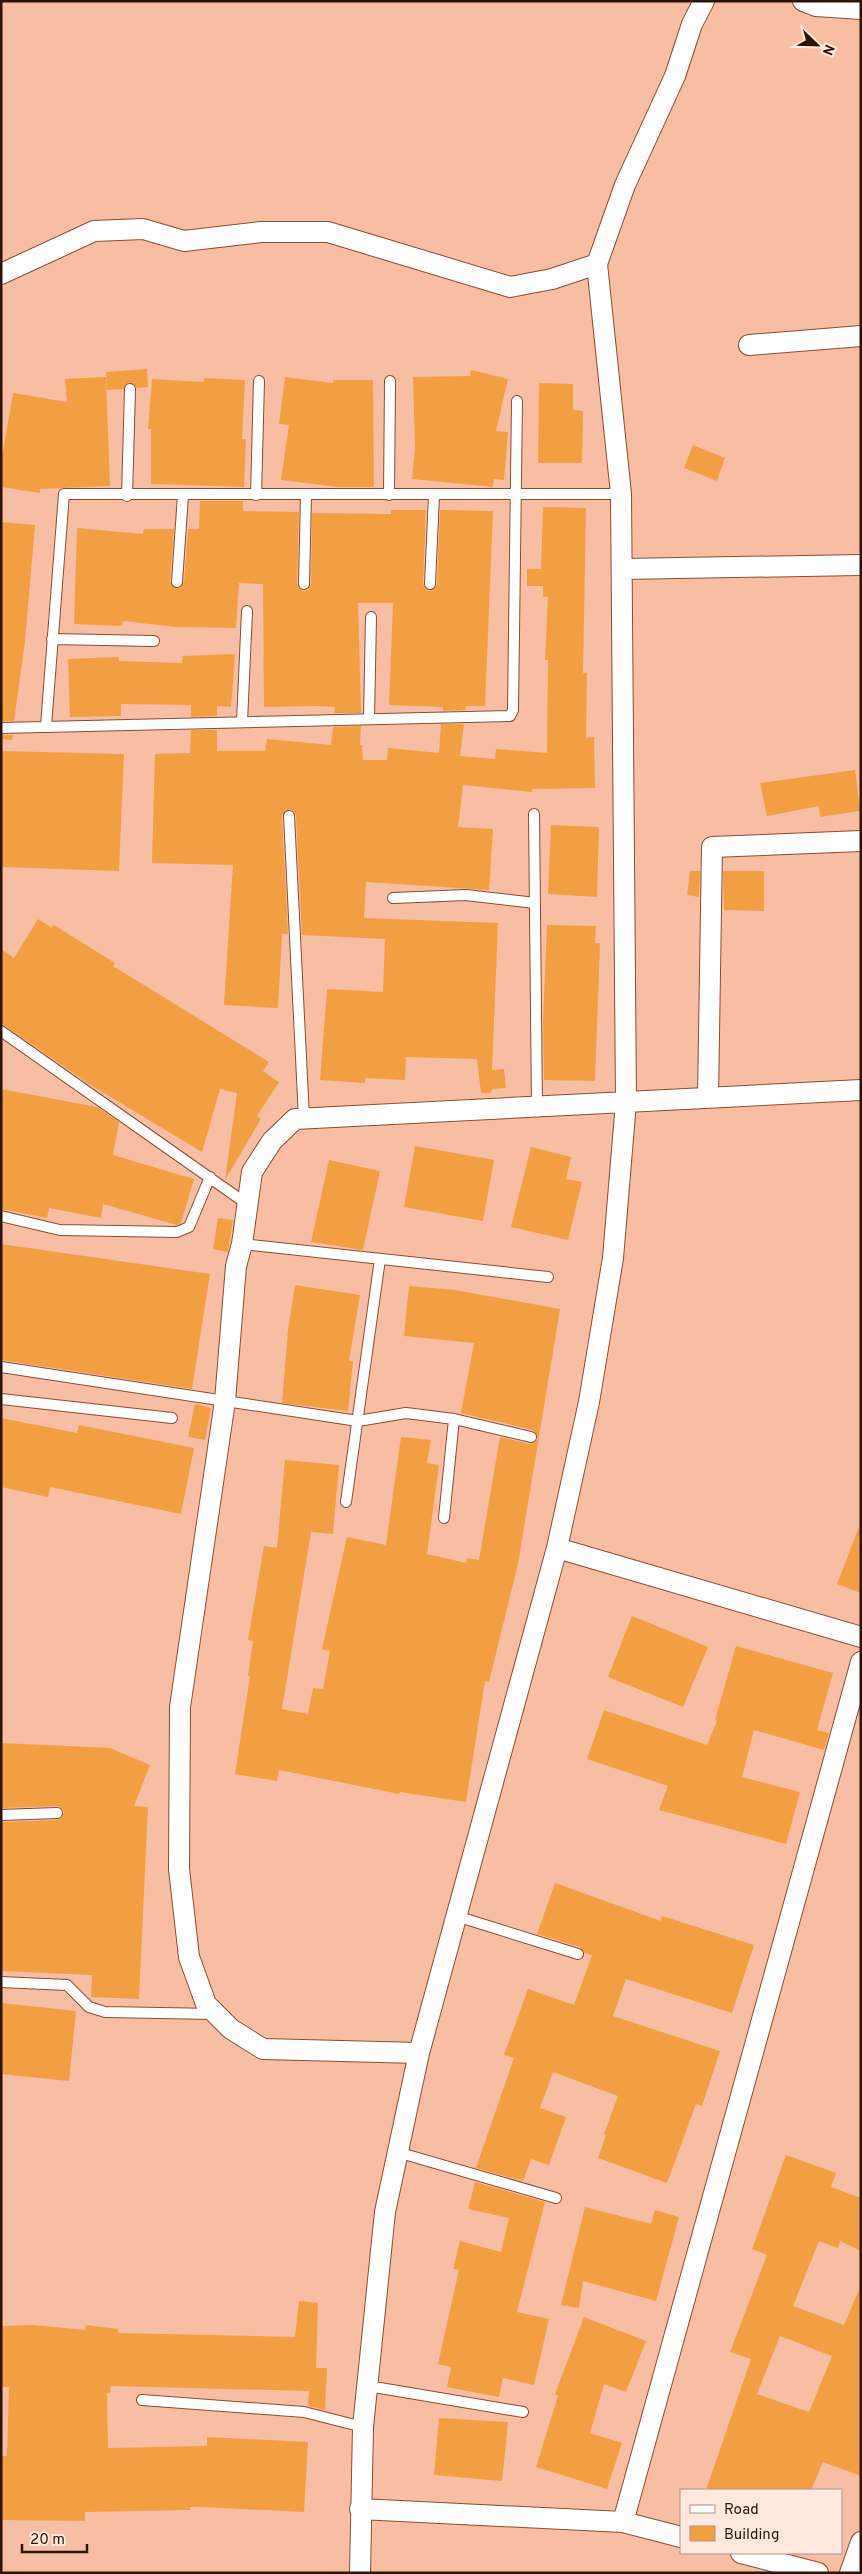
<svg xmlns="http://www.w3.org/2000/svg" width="862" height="2574" viewBox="0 0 862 2574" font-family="Overpass,sans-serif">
<rect width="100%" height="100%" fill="#f8bea4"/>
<!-- building -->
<path fill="#f19f42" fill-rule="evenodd" d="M147,369L148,387L137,388L130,382L123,389L107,390L106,372Z
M471,370L508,379L496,431L508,432L504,480L494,479L493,487L412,479L415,448L413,377L470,376Z
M106,377L110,486L40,489V493L1,487V463L13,393L67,402L65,379Z
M285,377L333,383V380H373L374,487H338L281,480L289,425L279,424Z
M204,378L245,380L242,439H246L244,487L151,484V429H148L152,379L204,382Z
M539,383L573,384V410L583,411L582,463H538Z
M693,445L725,458L717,481L684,468Z
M200,501H243V511L299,512L297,584L303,591L308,590L311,584L312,513L391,514V510H426L423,584L426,589L430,591L437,584L440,510L493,511L485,706H466V710L443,711V707L389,705L393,603H358L361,713H334L335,707L317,706L264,707L263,584L239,583L236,628L176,627L123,621L122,626L74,624L77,528L143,534L144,529H174L170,582L174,588H180L184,582L188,529H199Z
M543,507L586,508L583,673H587L586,738L594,737L595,788L532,789V792L463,785L458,827L493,829L489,890L366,882L364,918L498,923L492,1070L504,1069L506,1088L492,1089L491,1093H481L477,1059L406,1057L405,1080L365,1078V1083L320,1080L327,989L383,992L385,939L302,935L296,816L293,810H286L282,816L288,934H282L278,1008L224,1005L233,865L152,863L155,754L190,753L191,730H217V751H265L267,739L331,745L333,727L361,726L360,745H362L363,760H387L388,748L439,753L441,724H464L460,756L495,759L496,749L547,753L548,660H545L548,597H543V586H527V569H541Z
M1,522L35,525L25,642L14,721H1Z
M235,654L231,707L217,706V716L191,717V705L121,704V716L70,717L68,659L119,657V661L182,663L183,656Z
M1,735H13L12,740L1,739Z
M1,751L124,754L119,871L1,867Z
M855,770L860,811L820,817L819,806L767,816L760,783Z
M551,825L599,827L597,897L548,894Z
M690,871H700L699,897L687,895Z
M723,871H764V911L724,910Z
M38,919L52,928L54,925L115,963L113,966L269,1062L263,1071L279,1082L257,1116L261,1119L225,1180L237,1093L220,1089L202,1152L89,1084L1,1023V949L14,958Z
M547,925L596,926L595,943H600L595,1081L544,1080L543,1022Z
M1,1089L97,1107L119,1122L113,1155L194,1179L181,1223L177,1225L103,1204L101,1218L49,1208L47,1218L1,1209Z
M415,1146L494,1160L483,1221L404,1207Z
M531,1147L571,1157L566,1179L582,1182L568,1240L511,1227Z
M329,1160L380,1171L363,1250L311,1242Z
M218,1218L233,1220L228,1252L213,1249Z
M1,1244L210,1274L192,1389L1,1360Z
M295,1285L360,1295L349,1361H353L348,1411L282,1403L288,1330Z
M409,1286L455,1290L560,1309L518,1564L489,1682L485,1681L466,1802L400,1792L399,1794L279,1770L277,1781L235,1774L250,1676H248L253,1641L248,1640L264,1546L277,1548L285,1460L339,1465L333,1534L311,1532L282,1709L308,1714L313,1688L323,1689L330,1651L322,1649L347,1537L386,1545L401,1437L431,1440L427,1463L439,1465L427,1554L466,1563L467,1558L479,1560L500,1437L530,1444L538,1439L537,1435L533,1430L461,1413L474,1343L404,1336Z
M195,1404L211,1408L205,1440L188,1437Z
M1,1418L77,1433L79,1425L194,1448L181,1514L50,1487L48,1497L1,1487Z
M859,1527H861V1593L837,1584Z
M632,1616L708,1647L683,1707L608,1677Z
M736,1646L833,1673L817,1730L829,1733L824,1750L754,1730L742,1777L800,1792L786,1844L659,1810L668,1786L587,1759L604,1710L707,1745L717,1721L715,1720Z
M1,1743L110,1748L150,1765L134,1806L148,1807L139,1999L91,1997L92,1975L1,1971V1822L57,1820L64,1813L63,1809L57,1806L1,1808Z
M555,1883L661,1921L662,1916L754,1945L732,2013L626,1979L613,2016L720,2051L702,2106L696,2104L667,2183L598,2158L606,2135L604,2134L618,2096L553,2072L540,2108L566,2117L549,2165L531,2159L523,2181L476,2168L514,2058L504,2055L528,1989L574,2005L592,1955L585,1953L580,1947L537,1934Z
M1,2003L76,2011L69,2081L1,2074Z
M786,2155L836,2173L831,2187L861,2198V2251L840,2241L838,2248L819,2241L793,2306L844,2325L861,2285V2476L823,2462L811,2490H706L751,2359L730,2352L767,2255L752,2249ZM780,2336L832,2356L809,2412L757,2394Z
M475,2182L545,2202L517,2312L549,2319L534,2385L503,2378L499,2397L447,2387L451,2367L438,2364L459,2270L453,2269L460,2241L501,2252L509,2218L468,2209Z
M585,2207L651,2224L655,2210L679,2217L656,2301L583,2281L579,2308L561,2305Z
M299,2301L318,2303L316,2368H327L325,2410L308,2406L309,2391L111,2386L110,2393H107L108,2448L207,2446V2437L308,2442L304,2512L202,2507H190V2510L85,2512V2521L1,2520V2456H7L9,2387H1V2326L33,2325L85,2330L86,2325L118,2329V2333L295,2337Z
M584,2317L646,2341L626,2392L604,2384L590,2433L622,2443L607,2489L536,2467L558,2396L555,2394Z
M439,2418L508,2422L502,2481L434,2475Z"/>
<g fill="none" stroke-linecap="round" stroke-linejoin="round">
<defs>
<path id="lane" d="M256,495L259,381
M389,495L390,381
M127,496L130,389
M177,582L183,495
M304,584L306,495
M430,584L434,495
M52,639L154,641
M369,719L371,617
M242,722L247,611
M46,726L64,494H621
M1,728L510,716L513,710L517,401
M534,814L537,1107
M289,816L304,1118
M393,898L466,895L535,903
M1,1031L247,1204
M1,1216L60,1230L177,1232L189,1227L210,1177
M242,1244L548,1277
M1,1367L358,1421L406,1413L454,1419L531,1437
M1,1399L172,1418
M346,1502L380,1259
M444,1518L454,1419
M1,1815L57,1813
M456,1916L578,1954
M1,1982L67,1985L89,2007L105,2012L215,2014
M397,2152L556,2198
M368,2386L523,2412
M142,2400L304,2412L363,2427"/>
<path id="street" d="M803,1L816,6L861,9
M1,274L94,231L143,229L184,241L261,232H328L510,287L552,279L597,264
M749,345L861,336
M622,569L861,565
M708,1098L712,847L861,841
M557,1548L861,1637
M419,2053L263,2049L231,2029L206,2004L189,1957L179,1869L180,1707L225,1401L236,1266L242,1244L252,1172L272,1141L295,1119L861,1090
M360,2509L623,2522L681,2537
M623,2522L861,1662
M741,2553L818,2573
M360,2573L363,2427L385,2212L419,2053L557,1548L589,1402L613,1258L626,1102L621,494L597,264L625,185L675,76L692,24L704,1
M850,2573L861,2542"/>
</defs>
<!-- lane casing -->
<use href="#lane" stroke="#8b4d2f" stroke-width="12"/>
<!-- street casing -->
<use href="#street" stroke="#8b4d2f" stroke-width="22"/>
<!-- lane -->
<use href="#lane" stroke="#fff" stroke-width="10"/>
<!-- street -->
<use href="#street" stroke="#fff" stroke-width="20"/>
</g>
<!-- border -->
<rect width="862" height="2574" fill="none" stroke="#2c1306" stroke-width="5"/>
<!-- legend -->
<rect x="680" y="2489" width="162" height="65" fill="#ffe9de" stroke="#ab9388"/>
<rect x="690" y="2505" width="25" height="8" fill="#ffffff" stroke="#ab9388"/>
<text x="724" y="2514" font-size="15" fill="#2c1306">Road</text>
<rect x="690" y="2526" width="25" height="15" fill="#f19f42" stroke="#ab9388"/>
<text x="724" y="2539" font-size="15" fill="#2c1306">Building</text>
<!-- north arrow -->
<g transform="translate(817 45) rotate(113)" stroke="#ffe9de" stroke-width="4" paint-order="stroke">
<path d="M0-4L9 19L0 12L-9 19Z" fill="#2c1306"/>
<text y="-8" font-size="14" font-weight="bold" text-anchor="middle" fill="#2c1306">N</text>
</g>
<!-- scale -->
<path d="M22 2544v8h65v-8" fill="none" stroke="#2c1306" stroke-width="2.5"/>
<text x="30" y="2544" font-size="15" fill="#2c1306" stroke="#ffe9de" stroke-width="4" paint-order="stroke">20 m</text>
</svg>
